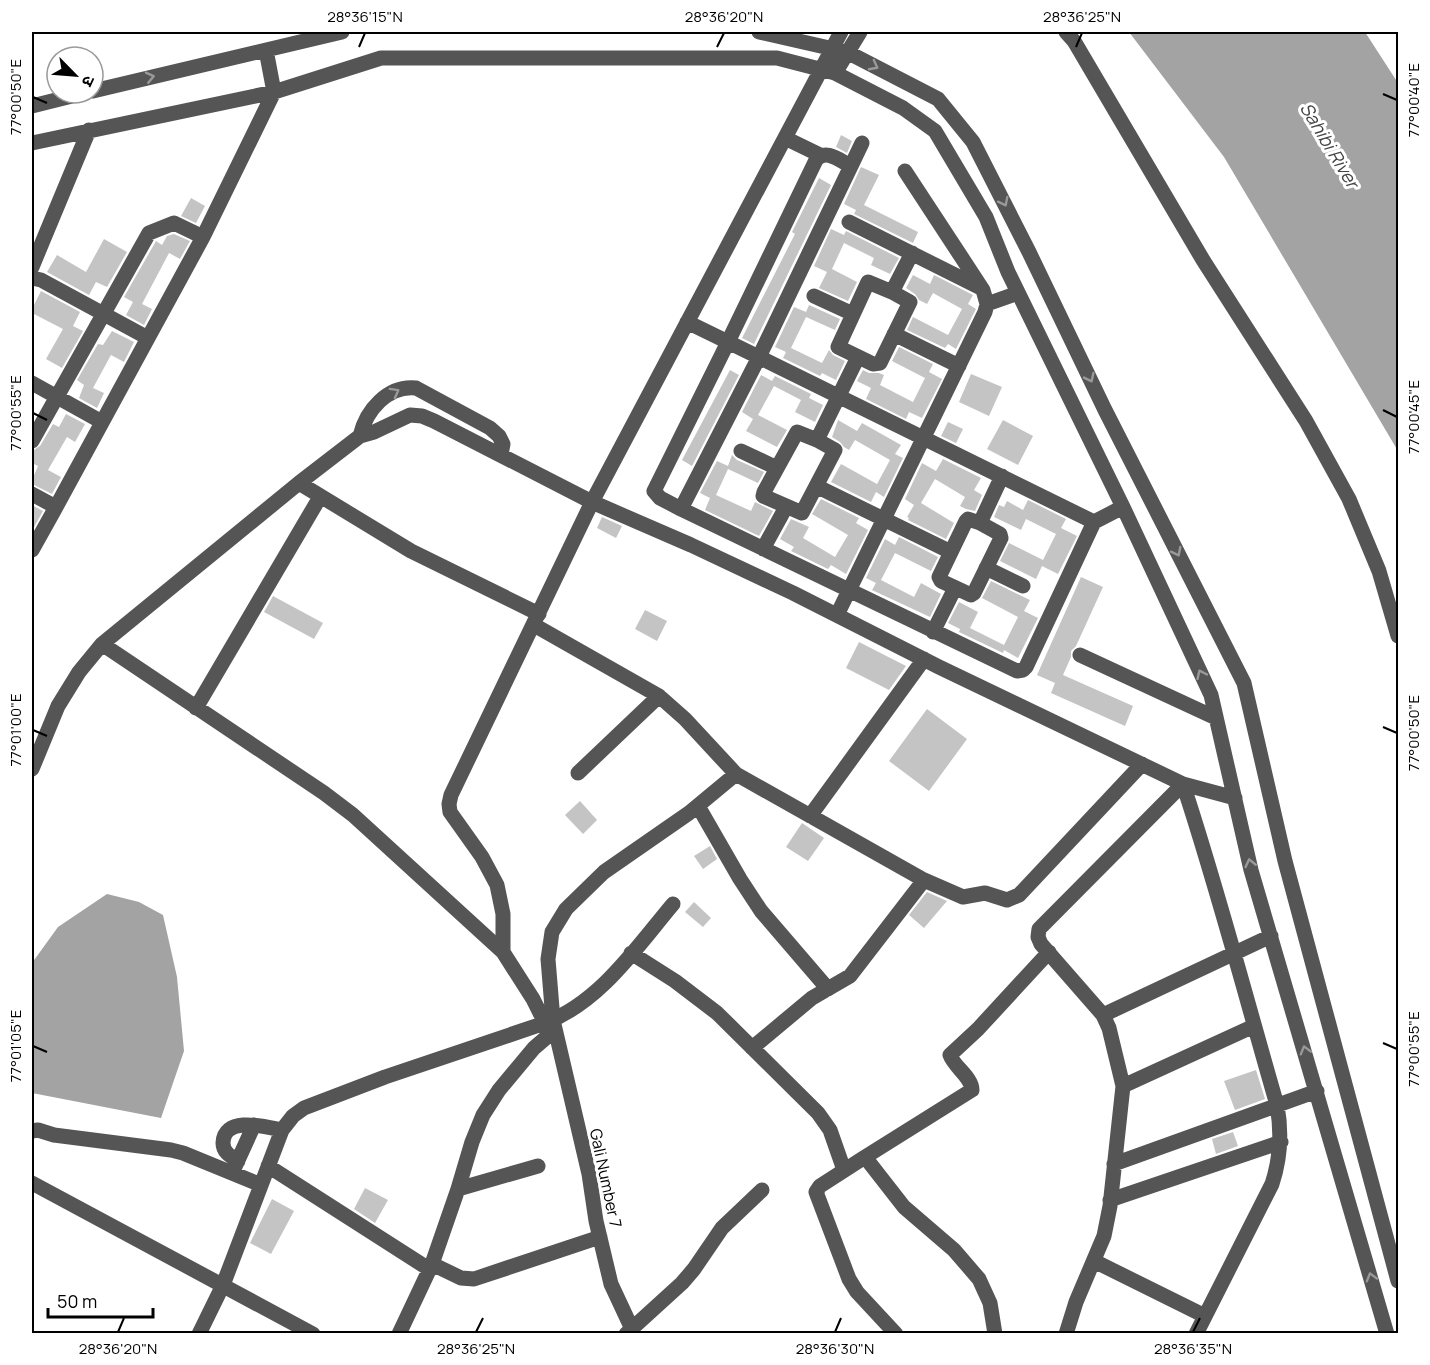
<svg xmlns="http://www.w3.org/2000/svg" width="1430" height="1365" viewBox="0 0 1430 1365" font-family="Manrope,'Noto Sans Devanagari',sans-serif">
<rect width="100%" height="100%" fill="#fff"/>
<!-- water -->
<path fill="#a3a3a3" d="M1129,32H1365L1398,83V451L1224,157Z
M107,894L139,902L163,915L177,977L184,1051L161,1118L32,1093V963L58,927Z"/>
<!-- building -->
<path fill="#c4c4c4" d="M841,135L852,141L847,153L836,147Z
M861,167L879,175L864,205L918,232L913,243L854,214L856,210L844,204Z
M819,178L831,185L754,344L742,338L795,234L792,232Z
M191,198L205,206L196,223L181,216Z
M831,229L844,235L846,231L899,258L890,274L871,265L874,258L844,243L832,269L857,282L848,301L819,288L827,272L814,266Z
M174,234L190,241L180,259L169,253L142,304L152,309L144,325L126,315L133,302L124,297L156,241L162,245L167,236Z
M104,239L127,252L107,287L96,282L89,295L47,272L57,255L86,272Z
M913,275L930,284L934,275L973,295L968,304L976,309L956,349L948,344L945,348L907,330L913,317L948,335L962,309L933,293L927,304L919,300L915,294L906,288Z
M41,291L80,312L73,326L83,331L62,368L46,359L63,329L32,313V309Z
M809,305L840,319L835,330L806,317L791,348L822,363L829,350L833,355L845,361L836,380L822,373L820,376L783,358L786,352L775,347L794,307L806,312Z
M112,331L134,342L124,362L111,355L93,388L104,393L97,408L79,398L84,385L77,380L98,344L103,345Z
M899,347L933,364L929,372L942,379L922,418L909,412L906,419L866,399L871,388L857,381L863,370L869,373H879L884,375L880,385L913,402L925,378L892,361Z
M730,370L739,375L692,466L682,460Z
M971,374L1002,387L989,416L959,402Z
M761,375L772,381L775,376L811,394L809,398L823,405L815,422L795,412L801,400L774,386L758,415L787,430L777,447L746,431L753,419L742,412Z
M66,414L85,424L75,442L67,437L48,470L61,477L52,494L32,484V480L38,466L32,463V451L40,446L53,424L59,427Z
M838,420L857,431L862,423L901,445L895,454L903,458L884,497L876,492L871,502L831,482L841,464L877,484L890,460L855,440L849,450L844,447L840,442L832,437Z
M1003,420L1033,436L1018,465L987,449Z
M948,422L963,429L956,443L941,436Z
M732,455L737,460L764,472L758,483L728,469L716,495L751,511L755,502L773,511L759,536L705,510L710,498L700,493L717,461L728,466Z
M943,459L981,478L974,490L982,495L975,511L966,509L960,506L965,497L935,479L921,503L954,523L946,539L908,520L909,518L907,517L914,505L905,499L922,463L936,471Z
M821,499L859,518L856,523L868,530L846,574L831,565L828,569L791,551L794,547L780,539L791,519L809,527L803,538L835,557L848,535L812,514Z
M1028,500L1066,519L1061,528L1077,536L1058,574L1042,566L1036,579L1000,561L1009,543L1043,560L1056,534L1026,519L1021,530L994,517L999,505L1004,507L1007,501L1023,510Z
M32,505L43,511L32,531Z
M602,517L622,526L616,538L597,528Z
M899,537L938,557L931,571L895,553L881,580L914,597L921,583L941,594L930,617L872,590L876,583L866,578L885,539L895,545Z
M1081,577L1103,587L1076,646L1071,651V657L1063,675L1133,706L1125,726L1051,693L1055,683L1037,675Z
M991,581L1030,600L1024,611L1038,618L1018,658L1004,650L1003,653L959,632L960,629L948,623L959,602L978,612L970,628L1004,645L1018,617L982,598Z
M273,596L323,623L314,639L264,612Z
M645,610L667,621L657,641L635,629Z
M859,642L906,666L889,690L846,668Z
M927,709L967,739L929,791L889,761Z
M580,801L597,820L583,834L565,815Z
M802,823L824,838L808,861L786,847Z
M710,846L717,859L703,869L694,856Z
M927,892L947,901L924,928L909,915Z
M694,902L711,918L703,927L685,912Z
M1256,1070L1265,1099L1235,1110L1224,1081Z
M1233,1132L1238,1146L1216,1154L1212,1139Z
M365,1188L388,1200L375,1223L354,1209Z
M272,1199L294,1211L271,1254L250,1243Z"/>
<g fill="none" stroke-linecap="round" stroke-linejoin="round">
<!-- minor -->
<path stroke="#555" stroke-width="15" d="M759,32L847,52L938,99L973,142L1029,252L1105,410L1244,683L1285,861L1398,1281
M1066,32L1074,41L1203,260L1306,421L1349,499L1379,571L1398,636
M835,73L860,32
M93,91L342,32
M32,106L84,93
M785,138L820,155
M32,143L274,92L381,58H777L835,73L903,108L935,131L986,217L1008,272L1123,507L1211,695L1251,870L1387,1334
M849,222L981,288
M32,267L89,130
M32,278L41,280L148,338L203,237L274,92L266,50
M892,292L868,282L838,347L873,364L880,363L910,302L892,292L912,253
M814,296L853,314
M987,304L1018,293
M687,322L728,342L816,160C826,148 840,161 851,166L862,143
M894,334L959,366
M32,383L102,422
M360,436C366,410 388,385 416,388L490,428L499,436L503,444L501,455
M817,440L797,432L764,492L763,496L802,513L835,450L817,440L858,357
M32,441L149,233L174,223L203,237
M741,451L777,468
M299,483L411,551L539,614
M816,486L951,552
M32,494L56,507L148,338
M681,509L759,357L851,166
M1094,522L728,342L654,491L660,498L681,509L1017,671L1023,670L1026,667L1094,522L1123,507
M980,523L968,519L966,521L939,577L941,581L971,595L974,593L1001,538L1000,534L980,523L1002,476
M763,549L786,507
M32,550L56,507
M986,568L1023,586
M837,615L985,312L987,304L983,290L905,171
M534,625L659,696L685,719L736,774L689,813L604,872L566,909L552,932L548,959L553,1020L589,1174L596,1221L611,1284L632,1329
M933,632L955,588
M102,644L324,793L353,815L503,952
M1080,655L1216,718
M196,708L320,497
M32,769L58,706L79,672L102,644L299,483L360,436L374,432L410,415L422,416L434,421L592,502L691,545L793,593L939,667L1183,784C1218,890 1246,998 1277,1105C1282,1133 1281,1157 1272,1184L1196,1334
M578,773L659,696
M736,774L924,880L850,976L812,998L752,1048
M698,806L740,879L761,911L828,989
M810,816L924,659
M924,880L963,897L985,893L1007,900L1019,895L1142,764
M631,953L675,981L717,1013L818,1113L830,1130L844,1170
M1103,1015L1271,936
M545,1023L533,999L503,952V914L497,885L482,857L450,812L449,804L451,795L592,502L841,32
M1123,1086L1254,1026
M32,1131L38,1130L54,1135L171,1150L183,1153L261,1185
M865,1157L972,1090C972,1077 954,1067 950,1055L978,1029L1049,952
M238,1161C230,1156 223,1152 223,1143C224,1115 266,1127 282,1130
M1114,1164L1317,1091
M268,1166L429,1269
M234,1169L254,1125
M32,1183L313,1334
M458,1189L538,1166
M1110,1200L1281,1142
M1094,1261L1205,1316
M432,1264L461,1278L474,1279L600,1237
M199,1334L223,1285L282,1130L293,1116L304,1108L385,1077L545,1023C600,1002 636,948 673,904
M399,1334L432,1264L458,1189L472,1142L483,1115L499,1090L534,1048L555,1030
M626,1334L682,1283L694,1269L722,1228L762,1190
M896,1334L857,1292L849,1279L816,1192L820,1186L865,1157L904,1207L954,1250L979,1279L990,1303L995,1334
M1066,1334L1076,1302L1104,1236L1110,1206L1123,1086L1109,1028L1103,1015L1041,944L1038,937L1039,929L1183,784L1235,798"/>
</g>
<!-- one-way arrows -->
<defs><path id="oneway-chevron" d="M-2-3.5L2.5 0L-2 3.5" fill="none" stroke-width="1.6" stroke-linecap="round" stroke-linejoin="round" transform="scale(1.5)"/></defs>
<g stroke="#999">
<use href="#oneway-chevron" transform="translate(874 66) rotate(28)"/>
<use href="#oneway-chevron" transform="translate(150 77) rotate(-13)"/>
<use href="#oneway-chevron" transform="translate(1004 202) rotate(63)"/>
<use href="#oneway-chevron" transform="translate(1090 378) rotate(64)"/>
<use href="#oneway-chevron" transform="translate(395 392) rotate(-29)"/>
<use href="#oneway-chevron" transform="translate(1177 552) rotate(63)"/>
<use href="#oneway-chevron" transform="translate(1201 674) rotate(-115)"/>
<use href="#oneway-chevron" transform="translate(1250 863) rotate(-103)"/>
<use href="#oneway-chevron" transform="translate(1305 1050) rotate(-106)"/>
<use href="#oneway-chevron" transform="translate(1371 1277) rotate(-106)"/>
</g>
<!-- ticks -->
<path fill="none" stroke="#000" stroke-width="2" d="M359,47L365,33M717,47L724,33M1076,47L1082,33M1383,94L1397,100M33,97L47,103M1383,410L1397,417M33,413L47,420M1383,727L1397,733M33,730L47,736M1383,1043L1397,1049M33,1046L47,1052M118,1332L124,1318M476,1332L483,1318M835,1332L841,1318M1193,1332L1200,1318"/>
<g text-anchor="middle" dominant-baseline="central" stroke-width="6" stroke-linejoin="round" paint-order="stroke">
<!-- street labels -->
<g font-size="16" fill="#000" stroke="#fff">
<text transform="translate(606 1178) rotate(78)">Gali Number 7</text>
</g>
<!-- water labels -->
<g font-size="18" font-style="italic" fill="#444" stroke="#fff">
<text transform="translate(1330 145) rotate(59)">Sahibi River</text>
</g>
</g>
<!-- border -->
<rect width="1430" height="1365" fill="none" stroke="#ffffff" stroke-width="66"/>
<!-- north arrow -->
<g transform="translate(75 75) rotate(115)"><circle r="28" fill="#ffffff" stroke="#999999" stroke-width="1.5"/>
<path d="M0-4.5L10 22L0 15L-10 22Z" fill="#000000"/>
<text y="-9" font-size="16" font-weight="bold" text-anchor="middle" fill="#000000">उ</text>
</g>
<!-- scale -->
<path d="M48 1308v9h105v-9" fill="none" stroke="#000000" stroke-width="3"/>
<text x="57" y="1308" font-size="18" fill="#000000" stroke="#ffffff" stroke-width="4.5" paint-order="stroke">50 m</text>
<rect x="33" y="33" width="1364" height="1299" fill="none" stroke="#000" stroke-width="2"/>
<g font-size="15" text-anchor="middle" fill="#000">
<text x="365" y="22">28°36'15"N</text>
<text x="724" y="22">28°36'20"N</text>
<text x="1082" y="22">28°36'25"N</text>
<text transform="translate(16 97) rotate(-90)" y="5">77°00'50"E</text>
<text transform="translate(1414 100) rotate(-90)" y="5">77°00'40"E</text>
<text transform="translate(16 413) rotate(-90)" y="5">77°00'55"E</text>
<text transform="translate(1414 417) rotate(-90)" y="5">77°00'45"E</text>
<text transform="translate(16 730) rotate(-90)" y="5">77°01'00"E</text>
<text transform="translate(1414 733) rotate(-90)" y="5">77°00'50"E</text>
<text transform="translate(16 1046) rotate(-90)" y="5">77°01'05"E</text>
<text transform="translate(1414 1049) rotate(-90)" y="5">77°00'55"E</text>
<text x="118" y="1354">28°36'20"N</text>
<text x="476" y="1354">28°36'25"N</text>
<text x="835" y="1354">28°36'30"N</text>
<text x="1193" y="1354">28°36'35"N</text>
</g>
</svg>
